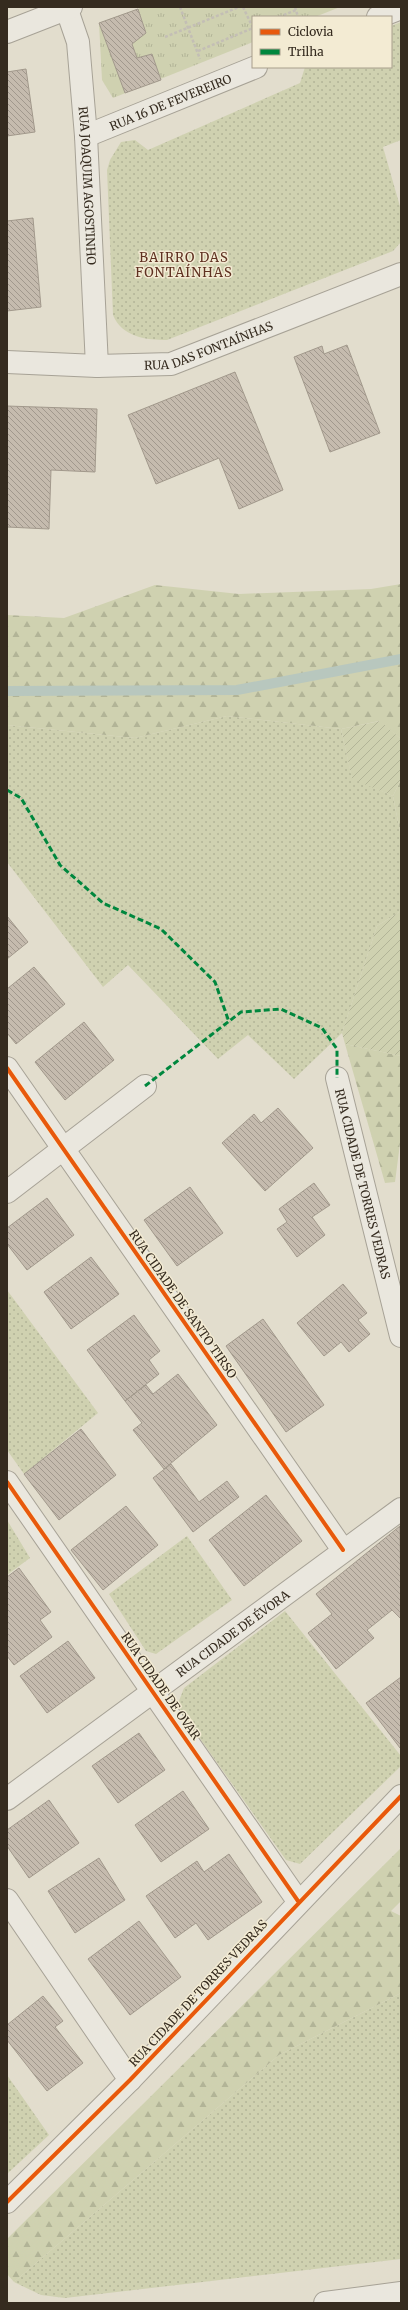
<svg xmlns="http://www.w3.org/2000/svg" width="408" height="2310" viewBox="0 0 408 2310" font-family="Merriweather,serif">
<defs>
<pattern id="grass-dots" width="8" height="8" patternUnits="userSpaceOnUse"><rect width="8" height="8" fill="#cfd1b0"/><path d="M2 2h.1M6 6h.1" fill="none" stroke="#b2b497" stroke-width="1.8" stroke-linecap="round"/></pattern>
<pattern id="forest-firs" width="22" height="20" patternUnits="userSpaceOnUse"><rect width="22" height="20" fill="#cfd1b0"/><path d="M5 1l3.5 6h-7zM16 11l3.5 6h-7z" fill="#b2b497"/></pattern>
<pattern id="park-tufts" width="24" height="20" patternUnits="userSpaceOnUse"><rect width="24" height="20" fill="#cfd1b0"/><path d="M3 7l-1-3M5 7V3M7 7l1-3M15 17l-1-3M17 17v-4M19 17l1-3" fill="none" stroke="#b2b497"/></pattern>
<pattern id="garden-furrows" width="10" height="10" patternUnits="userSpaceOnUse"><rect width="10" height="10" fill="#cfd1b0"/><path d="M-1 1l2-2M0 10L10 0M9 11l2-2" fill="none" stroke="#b2b497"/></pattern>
<pattern id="building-back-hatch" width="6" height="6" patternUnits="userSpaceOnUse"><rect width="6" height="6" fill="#c5bbae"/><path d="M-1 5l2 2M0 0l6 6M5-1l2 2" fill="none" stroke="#a1988d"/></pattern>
</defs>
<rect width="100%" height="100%" fill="#e2ddcd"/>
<!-- grass -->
<path fill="url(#grass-dots)" d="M401,22V140L383,147L401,210V242L393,251L167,340C146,340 122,337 113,315L107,170L110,160L121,142L135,140L148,150L300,83L305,67H391V26Z
M227,716L341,729L352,778L393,796L401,837V911L377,926L342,1033L294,1079L248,1035L218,1059L128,965L103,987L7,862V725L135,738Z
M7,1290L98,1413L24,1474L7,1450Z
M7,1520L30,1558L7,1575Z
M187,1536L232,1600L156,1654L146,1651L109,1594Z
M285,1611L401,1756V1766L300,1864L286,1860L177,1706L184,1688Z
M401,1993V2259L65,2298L41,2295L14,2282L279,2055Z
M7,2075L49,2135L7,2174Z"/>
<!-- forest -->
<path fill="url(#forest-firs)" d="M401,584V739L379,721L341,729L227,716L135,738L7,725V615L64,618L155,585L239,594L371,589Z
M401,779V837L393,796Z
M345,1044L401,1056V1136L395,1182L385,1183Z
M401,1848V1901L391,1911L401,1916V1993L279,2055L14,2282L7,2274V2239Z"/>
<!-- park -->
<path fill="url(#park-tufts)" d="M143,7H340L315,17H253V42L113,98L102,80L99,23Z"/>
<!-- garden -->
<path fill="url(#garden-furrows)" d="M380,721L401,739V779L393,796L352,779L341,729Z
M401,911V1056L345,1044L342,1033L377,926Z"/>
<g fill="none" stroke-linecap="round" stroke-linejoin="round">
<!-- stream -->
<path stroke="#b8c7be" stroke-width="10" d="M7,691L237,690L401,659"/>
</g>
<!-- building -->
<path fill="url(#building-back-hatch)" stroke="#a2998c" d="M138,9L146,33L132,44L137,58L152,54L161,80L125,93L99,23Z
M26,69L35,132L7,136V72Z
M33,218L41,307L7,311V221Z
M347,345L380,433L330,452L294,357L322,346L324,354Z
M235,372L283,490L239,509L219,458L156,484L128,415Z
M7,406L97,409L95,472L51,470L49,529L7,527Z
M7,916L28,942L7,959Z
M34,967L65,1004L16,1044L7,1033V989Z
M84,1022L114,1060L65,1100L35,1062Z
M278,1108L313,1148L265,1191L222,1143L254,1114L261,1123Z
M314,1183L330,1205L312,1217L325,1235L297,1257L277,1229L287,1222L279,1209Z
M190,1187L223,1233L177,1266L144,1220Z
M47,1198L74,1235L27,1270L7,1244V1228Z
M91,1257L119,1294L71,1329L44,1292Z
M343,1284L367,1313L358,1320L370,1334L349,1352L341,1342L324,1356L297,1323Z
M134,1315L160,1351L149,1360L159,1374L125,1401L87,1350Z
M263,1319L324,1405L286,1432L226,1346Z
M178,1374L217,1425L164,1469L133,1430L142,1423L125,1401L146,1385L153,1394Z
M81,1429L116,1475L59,1520L24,1474Z
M171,1464L199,1502L227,1481L239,1497L193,1532L153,1478Z
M266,1495L302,1541L244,1586L209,1540Z
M126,1506L158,1545L103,1590L71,1550Z
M400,1526L401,1619L392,1610L367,1630L374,1638L336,1669L308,1633L332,1614L316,1594Z
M19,1568L51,1612L40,1620L52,1637L14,1665L7,1656V1577Z
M68,1641L95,1678L47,1713L20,1676Z
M401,1677V1746L400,1748L366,1703Z
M139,1733L165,1770L118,1803L92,1766Z
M183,1791L209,1829L161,1862L135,1825Z
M49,1800L79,1843L29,1878L7,1846V1830Z
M229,1854L262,1902L208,1940L196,1923L175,1938L146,1896L197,1861L204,1872Z
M99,1858L125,1900L75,1933L48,1891Z
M139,1921L181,1977L130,2015L88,1959Z
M43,1996L63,2021L55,2027L83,2063L47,2091L7,2040V2025Z"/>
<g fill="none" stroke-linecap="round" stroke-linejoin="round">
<defs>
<g id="minor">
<path id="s1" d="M66,7L78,42L86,136L97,366"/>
<path d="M378,17L401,8"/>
<path d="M7,32L71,7"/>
<path id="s2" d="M86,136L256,67"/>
<path d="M7,1068L343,1550"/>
<path id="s3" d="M337,1078L401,1336"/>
<path d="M7,1192L145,1086"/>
<path d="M7,1482L298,1901"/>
<path id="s4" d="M7,1799L401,1509"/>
<path d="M7,1900L130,2080"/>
<path d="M7,2202L130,2080L401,1796"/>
<path d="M325,2303L401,2293"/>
</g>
<g id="tertiary">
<path id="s5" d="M7,362L97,366L171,364L401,274"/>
</g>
</defs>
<!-- minor casing -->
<use href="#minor" stroke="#a7a296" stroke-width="24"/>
<!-- tertiary casing -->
<use href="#tertiary" stroke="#a7a296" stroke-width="24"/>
<!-- path -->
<path stroke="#c3beb5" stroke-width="2.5" stroke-dasharray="3 2" stroke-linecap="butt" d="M180,7L200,59
M243,7L253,28
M295,7L298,17
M279,17L296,10
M165,37L239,7
M198,51L253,28"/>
<!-- minor -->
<use href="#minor" stroke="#eae7de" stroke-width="22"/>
<!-- tertiary -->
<use href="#tertiary" stroke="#eae7de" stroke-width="22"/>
<!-- quiet -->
<path stroke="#00873e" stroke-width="3" stroke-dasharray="6 3" stroke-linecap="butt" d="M7,790L21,798L60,865L103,903L161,929L215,982L229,1022
M145,1086L241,1012L281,1009L322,1028L337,1049V1078"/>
<defs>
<path id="cycleway" d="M7,1068L343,1550
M7,1482L298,1901
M7,2202L130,2080L401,1796"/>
</defs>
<!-- cycleway casing -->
<use href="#cycleway" stroke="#f3ebd3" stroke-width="6"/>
<!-- cycleway -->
<use href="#cycleway" stroke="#e8590c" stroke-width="4"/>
</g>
<g text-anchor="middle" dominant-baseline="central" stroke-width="3" stroke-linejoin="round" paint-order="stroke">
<!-- street labels -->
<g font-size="12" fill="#352b1f" stroke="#f3ebd3">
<text stroke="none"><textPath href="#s2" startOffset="91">RUA 16 DE FEVEREIRO</textPath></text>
<text stroke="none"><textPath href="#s1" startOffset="181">RUA JOAQUIM AGOSTINHO</textPath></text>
<text stroke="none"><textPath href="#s5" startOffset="205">RUA DAS FONTAÍNHAS</textPath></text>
<text stroke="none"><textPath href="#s3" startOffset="109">RUA CIDADE DE TORRES VEDRAS</textPath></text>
<text transform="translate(183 1304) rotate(55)">RUA CIDADE DE SANTO TIRSO</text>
<text stroke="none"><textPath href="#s4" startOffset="280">RUA CIDADE DE ÉVORA</textPath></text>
<text transform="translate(161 1686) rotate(55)">RUA CIDADE DE OVAR</text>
<text transform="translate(198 1993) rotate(-47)">RUA CIDADE DE TORRES VEDRAS</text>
</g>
<!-- neighbourhood labels -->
<g font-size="13" letter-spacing="1" fill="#5f3121" stroke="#f3ebd3">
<text x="184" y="257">BAIRRO DAS<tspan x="184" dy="15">FONTAÍNHAS</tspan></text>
</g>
</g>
<!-- border -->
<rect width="408" height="2310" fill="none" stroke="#352b1f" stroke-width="16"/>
<!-- legend -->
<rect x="252" y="16" width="140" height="52" fill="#f3ebd3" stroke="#a79e8b"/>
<rect x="260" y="29" width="20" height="6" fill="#e8590c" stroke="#a79e8b"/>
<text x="288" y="36" font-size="12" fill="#352b1f">Ciclovia</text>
<rect x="260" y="49" width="20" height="6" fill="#00873e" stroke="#a79e8b"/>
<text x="288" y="56" font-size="12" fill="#352b1f">Trilha</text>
</svg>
